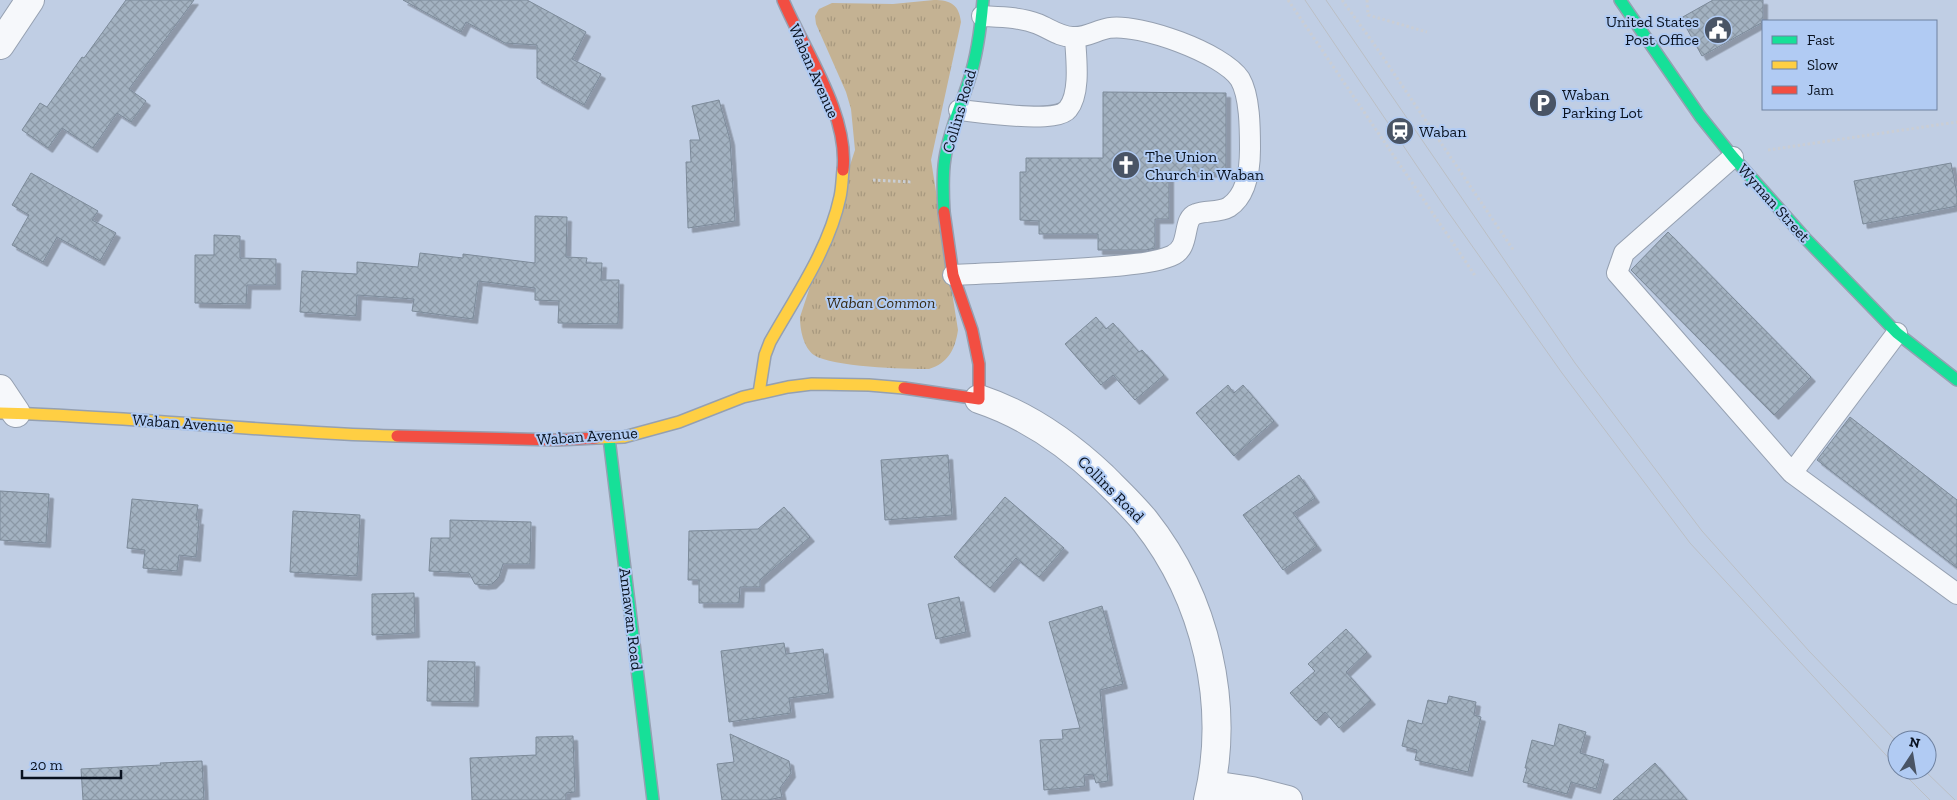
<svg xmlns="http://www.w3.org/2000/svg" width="1957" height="800" viewBox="0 0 1957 800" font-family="'Zilla Slab',serif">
<defs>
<pattern id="park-tufts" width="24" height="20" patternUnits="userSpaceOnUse" patternTransform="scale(1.25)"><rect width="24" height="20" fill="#c4b293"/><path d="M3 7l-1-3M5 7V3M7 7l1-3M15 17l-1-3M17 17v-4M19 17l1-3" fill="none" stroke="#a7987e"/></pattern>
<pattern id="building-cross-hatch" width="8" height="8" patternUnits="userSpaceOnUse" patternTransform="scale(1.25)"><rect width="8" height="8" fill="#a3b2c1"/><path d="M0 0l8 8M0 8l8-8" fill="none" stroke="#8b98a6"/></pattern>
<filter id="shadow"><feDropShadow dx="4.5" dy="4.5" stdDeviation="0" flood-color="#0004"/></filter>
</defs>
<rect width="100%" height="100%" fill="#c0cee4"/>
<!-- park -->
<path fill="url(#park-tufts)" d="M934,0C951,0 959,5 961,22L931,160L958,330C955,350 948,363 929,369C904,369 832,367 814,355C803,347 800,329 800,317L855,150L851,109L846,92L816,24L815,16L819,9L832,3L893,4Z"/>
<!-- building -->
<path fill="url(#building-cross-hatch)" stroke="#7c8a99" filter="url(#shadow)" d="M126,0H194L129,89L146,101L131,122L117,113L93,148L62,128L48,148L22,130L40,103L47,107L82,57L84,58Z
M403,0H527L586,32L572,59L601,74L584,105L537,78V45L505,43L466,22L461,32Z
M1713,0H1763V22L1702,56L1681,18Z
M1103,92L1226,93V173L1169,172V219H1155V248L1146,250H1098V234H1039V221L1020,220V172H1026V158H1103Z
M719,100L730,140L735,221L688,228L686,162H691L690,140H700L692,106Z
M1951,163L1957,194V206L1863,224L1854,181Z
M31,173L98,211L92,220L116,233L100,261L57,237L43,262L12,245L29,215L12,205Z
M535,216L567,217L566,257L587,258L586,263H602L601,280H619L618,324L558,323L559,301L535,300V288L478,281L473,319L412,311L414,299L357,295L356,316L300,312L302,271L357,274V262L418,267L420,253L463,258V254L535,263Z
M1668,232L1811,377L1774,415L1631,270Z
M214,235L240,236V258L276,259V285H247L246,304L195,303V255H214Z
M1096,317L1106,329L1113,323L1139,352L1142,350L1164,375L1135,400L1113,375L1101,385L1065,344Z
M1228,385L1234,393L1243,385L1274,421L1234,456L1196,413Z
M1850,417L1957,500V568L1817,460Z
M948,455L952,515L885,520L881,460Z
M1299,475L1315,498L1293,513L1317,546L1283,570L1243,515Z
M0,491L49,494L46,543L0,540Z
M1005,497L1064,548L1039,577L1016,558L990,588L954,557Z
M132,499L198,505L196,520H199L196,557L179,555L177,571L143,568L145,550L127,548Z
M784,507L810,537L760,580V587H740L739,603H699V580H688L689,531L758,529Z
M293,511L360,515L357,576L290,572Z
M450,520L531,522L530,564H503L499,577L492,584L484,585L475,584L469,573L429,571L431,538H450Z
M414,593L415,633L372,635V594Z
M959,597L966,632L936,639L928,604Z
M1102,606L1123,684L1100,690L1108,781L1096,783L1093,774L1084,775L1085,786L1044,790L1040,740L1063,739L1062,730L1080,728L1049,622Z
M1346,629L1367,652L1346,672L1371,700L1339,728L1325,712L1316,721L1290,693L1315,671L1308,664Z
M784,643L786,654L823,649L829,693L789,698L791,713L729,722L721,651Z
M428,661L475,662L474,702L427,701Z
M1449,696L1476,702L1474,715L1481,717L1468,772L1415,760L1417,750L1402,746L1408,720L1422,724L1428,700L1447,704Z
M1559,724L1586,732L1580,753L1604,760L1596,789L1571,782L1567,794L1523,782L1527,768H1525L1532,740L1554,746Z
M730,734L789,761L791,773L780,788L782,797L768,800H722L717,764L734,762Z
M573,736L575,792L566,793V800H472L470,758L536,755V737Z
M202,761L204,800H83L81,769L161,765L160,763Z
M1655,763L1687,800H1613Z"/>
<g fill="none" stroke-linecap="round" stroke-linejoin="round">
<defs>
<path id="lane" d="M959,110C979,112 1057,124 1068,109C1081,93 1076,57 1075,38
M1733,157L1624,253L1617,273L1792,473L1897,333
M953,275C1007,272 1061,271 1115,266C1134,264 1153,263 1171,256C1192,248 1181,219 1196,214C1206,210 1219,213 1229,207C1247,195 1250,168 1250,149C1250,129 1250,96 1240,79C1223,53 1139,23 1109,28C1097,30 1086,38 1073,37C1060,37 1050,29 1038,24C1020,17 1000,17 982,16
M1792,473L1957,594"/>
<path id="street" d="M0,45L30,0
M0,389L16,413
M979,399C1027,415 1067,443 1103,477C1117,491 1132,505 1145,521C1206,598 1231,705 1208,800
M1212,785L1252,791L1288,800"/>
<path id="fast" d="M1620,0L1700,116L1733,157L1805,238L1897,333L1957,380
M944,212C943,194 942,176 945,158C949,131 961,106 969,80C977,56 981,25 983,0
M609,438L653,800"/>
<path id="slow" d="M759,393L765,355L770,342C796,296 829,249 840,197C842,188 842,179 843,170
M0,413C133,416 265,433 397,436
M596,438L624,437L679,422L743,397L788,387L812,384L869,385L904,388"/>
<path id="jam" d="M783,0C804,50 849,114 843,170
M904,388L979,399V364L972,330L953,275L944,212
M397,436L557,440L596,438"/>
</defs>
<!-- lane casing -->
<use href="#lane" stroke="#95a0b1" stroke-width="22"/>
<!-- street casing -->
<use href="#street" stroke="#95a0b1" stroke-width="30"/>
<!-- fast casing -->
<use href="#fast" stroke="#95a0b1" stroke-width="14"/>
<!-- slow casing -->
<use href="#slow" stroke="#95a0b1" stroke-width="14"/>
<!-- jam casing -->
<use href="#jam" stroke="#95a0b1" stroke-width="14"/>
<!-- path -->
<path stroke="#caced5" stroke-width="3" stroke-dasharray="2.5 2.5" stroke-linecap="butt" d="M1288,0L1476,277
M1342,0L1374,44L1514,251
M1367,0L1368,15L1427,32
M1768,150L1957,122
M873,180L912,182"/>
<!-- lane -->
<use href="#lane" stroke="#f6f8fb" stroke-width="20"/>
<!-- street -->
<use href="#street" stroke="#f6f8fb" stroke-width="28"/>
<!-- fast -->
<use href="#fast" stroke="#16e098" stroke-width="11"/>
<!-- slow -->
<use href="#slow" stroke="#ffcf43" stroke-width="11"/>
<!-- jam -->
<use href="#jam" stroke="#f24e42" stroke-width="11"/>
<!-- tram -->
<path stroke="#bbbfc5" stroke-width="1" d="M1305,0L1446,209L1562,373L1690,543L1897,767
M1326,0L1575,363L1702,531L1809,651L1897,742
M1900,770L1930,800
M1924,770L1955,800"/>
</g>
<!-- icons -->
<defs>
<symbol id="civic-disc" viewBox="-11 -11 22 22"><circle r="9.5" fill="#495465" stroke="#b1cbf3"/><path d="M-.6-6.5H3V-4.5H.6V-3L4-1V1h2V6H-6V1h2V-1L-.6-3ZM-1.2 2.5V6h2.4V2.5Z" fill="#fff"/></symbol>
<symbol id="parking-disc" viewBox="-11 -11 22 22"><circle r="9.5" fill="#495465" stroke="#b1cbf3"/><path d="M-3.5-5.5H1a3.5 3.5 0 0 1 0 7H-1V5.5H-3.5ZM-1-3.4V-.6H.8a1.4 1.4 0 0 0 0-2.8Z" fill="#fff"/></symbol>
<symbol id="station-disc" viewBox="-11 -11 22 22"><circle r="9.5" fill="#495465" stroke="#b1cbf3"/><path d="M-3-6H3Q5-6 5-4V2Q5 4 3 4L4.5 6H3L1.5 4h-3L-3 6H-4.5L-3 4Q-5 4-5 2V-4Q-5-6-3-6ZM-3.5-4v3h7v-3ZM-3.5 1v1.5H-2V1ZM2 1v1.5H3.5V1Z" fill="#fff"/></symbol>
<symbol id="church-disc" viewBox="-11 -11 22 22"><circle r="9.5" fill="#495465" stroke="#b1cbf3"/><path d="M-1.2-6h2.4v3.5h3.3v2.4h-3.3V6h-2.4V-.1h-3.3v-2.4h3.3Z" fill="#fff"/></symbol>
</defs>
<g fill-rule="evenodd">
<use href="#civic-disc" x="1702" y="14" width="32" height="32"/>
<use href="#parking-disc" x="1527" y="87" width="32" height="32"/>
<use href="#station-disc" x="1384" y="115" width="32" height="32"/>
<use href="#church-disc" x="1110" y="149" width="32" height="32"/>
</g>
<g text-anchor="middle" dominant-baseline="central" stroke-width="4" stroke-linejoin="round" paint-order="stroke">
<!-- poi labels -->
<g font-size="16" fill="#091220" stroke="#b1cbf3" text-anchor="start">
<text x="1699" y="21" text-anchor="end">United States<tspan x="1699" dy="18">Post Office</tspan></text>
<text x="1562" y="94">Waban<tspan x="1562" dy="18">Parking Lot</tspan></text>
<text x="1419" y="131">Waban</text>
<text x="1145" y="156">The Union<tspan x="1145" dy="18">Church in Waban</tspan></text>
</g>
<!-- street labels -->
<g font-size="16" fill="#091220" stroke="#b1cbf3">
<text transform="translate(814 71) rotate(66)">Waban Avenue</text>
<text transform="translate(959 111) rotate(-74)">Collins Road</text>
<text transform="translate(1774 203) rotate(48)">Wyman Street</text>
<text transform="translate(183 423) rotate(4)">Waban Avenue</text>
<text transform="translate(587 436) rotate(-4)">Waban Avenue</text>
<text transform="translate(1111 489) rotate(45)">Collins Road</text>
<text transform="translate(631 619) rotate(83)">Annawan Road</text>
</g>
<!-- park labels -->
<g font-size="16" font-style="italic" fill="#362a14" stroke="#b1cbf3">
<text x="881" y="302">Waban Common</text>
</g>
</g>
<!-- legend -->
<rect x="1762" y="20" width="175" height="90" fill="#b1cbf3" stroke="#6e819f"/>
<rect x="1772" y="36" width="25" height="8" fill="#16e098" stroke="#6e819f"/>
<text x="1807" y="45" font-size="15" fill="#091220">Fast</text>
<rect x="1772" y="61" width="25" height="8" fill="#ffcf43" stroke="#6e819f"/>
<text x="1807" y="70" font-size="15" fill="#091220">Slow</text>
<rect x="1772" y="86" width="25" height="8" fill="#f24e42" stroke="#6e819f"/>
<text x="1807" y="95" font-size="15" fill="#091220">Jam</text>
<!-- north arrow -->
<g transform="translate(1912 755) rotate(12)"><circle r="24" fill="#b1cbf3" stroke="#6e819f"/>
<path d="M0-4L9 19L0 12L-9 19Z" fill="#495465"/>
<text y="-8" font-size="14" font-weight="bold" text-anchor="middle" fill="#091220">N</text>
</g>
<!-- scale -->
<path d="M22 770v8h99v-8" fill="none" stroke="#091220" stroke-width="2.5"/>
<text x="30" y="770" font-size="15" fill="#091220" stroke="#b1cbf3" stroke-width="4" paint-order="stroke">20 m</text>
</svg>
